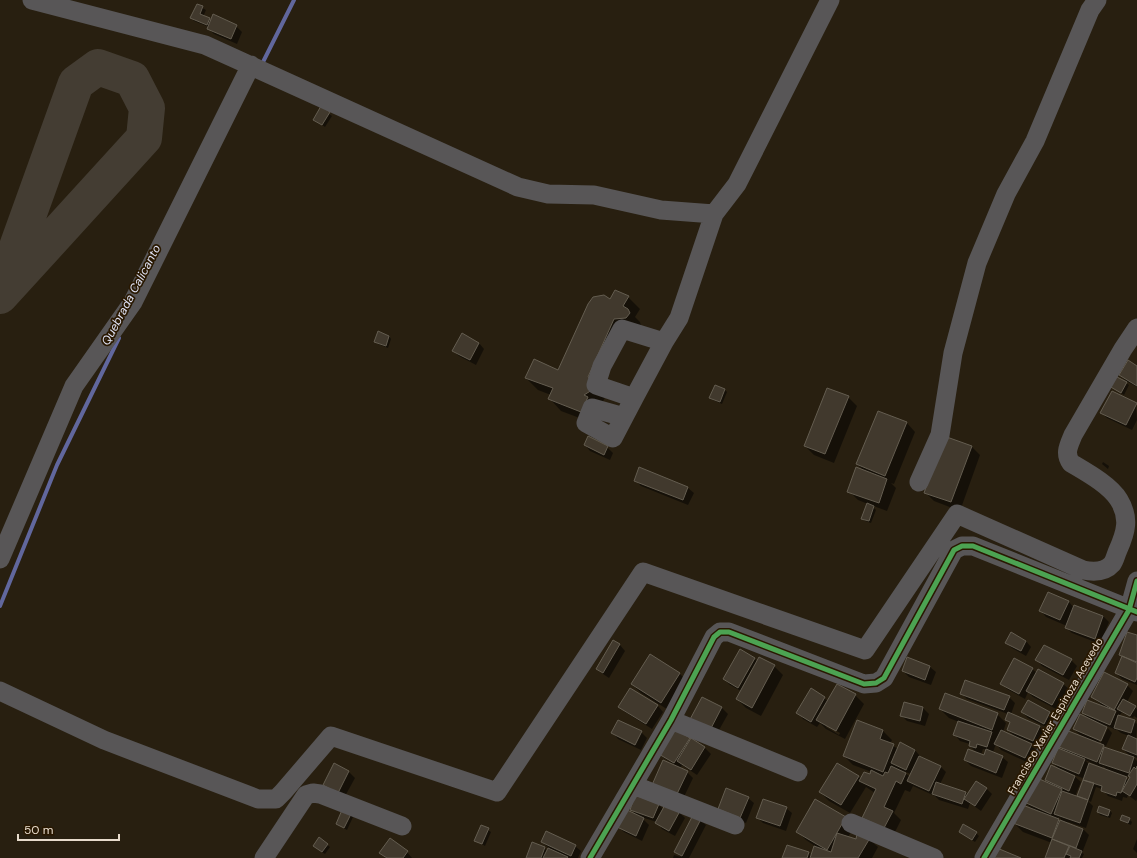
<svg xmlns="http://www.w3.org/2000/svg" width="1137" height="858" viewBox="0 0 1137 858" font-family="'DM Sans',sans-serif">
<rect width="100%" height="100%" fill="#281f10"/>
<!-- shadow -->
<path fill="#0007" fill-rule="evenodd" d="M197,5L206,10L203,17L211,21L236,26L242,32L237,44L214,34L208,28L209,27L194,21L192,18Z
M321,108L332,116L325,127L314,119Z
M628,297L640,309L635,317L640,322L641,326L625,331L600,389L606,395L593,423L561,411L550,399L551,395L538,390L526,378L558,372L610,300Z
M389,336L391,339L388,348L378,344L375,341Z
M479,343L484,349L476,365L459,356L453,351Z
M1137,367V387L1126,381L1120,375Z
M1126,383L1129,385L1124,395L1111,386Z
M725,390L727,392L722,404L713,400L711,398Z
M848,397L857,406L834,463L814,455L805,446Z
M1136,404L1137,420L1132,430L1107,418L1102,413Z
M879,412L907,423L915,432L894,484L891,483L896,488L887,511L871,505L876,510L871,523L865,521L862,518L868,504L858,500L849,491L865,472L857,464Z
M585,445L607,447L613,453L610,460L590,451Z
M971,446L980,455L960,511L934,501L925,492Z
M1103,462L1109,466L1108,469L1102,464Z
M640,468L688,488L694,493L688,505L641,486L635,480Z
M1049,593L1069,602L1074,608L1075,606L1103,616L1109,622L1100,644L1072,633L1066,628L1067,626L1046,617L1041,611Z
M1137,636V685L1122,679L1116,673L1122,657L1120,655Z
M613,641L620,645L625,651L609,678L603,674L597,669Z
M1026,641L1031,647L1026,656L1012,648L1006,643Z
M908,658L930,667L936,672L931,685L909,677L903,671Z
M755,659L757,661L774,666L783,675L761,716L746,708L737,699L741,691L730,685L724,679Z
M1037,660H1071L1077,666L1069,680L1042,666Z
M1032,669L1037,673L1063,684L1069,689L1058,710L1033,697L1028,692L1025,699L1007,689L1001,683Z
M679,673L688,682L670,711L641,693L632,684Z
M1105,673L1127,685L1133,691L1127,702L1137,709V718L1134,716L1133,718L1122,712L1119,716L1134,721L1137,724L1136,740H1137V758L1132,756L1137,761V799L1136,801L1128,795L1127,798L1123,797L1122,801L1108,796L1102,789L1096,787L1091,802L1087,800L1093,806L1086,828L1068,822L1067,824L1083,829L1089,835L1082,853L1084,854L1082,858H1046L1052,843L1023,832L1014,823L1034,811L1025,802L1051,785L1046,780L1060,770L1053,763L1066,752L1060,747L1086,739V738L1080,735L1074,729L1090,720L1083,713L1102,707L1103,706L1092,697ZM1105,725L1116,730V729L1121,733L1129,736L1123,749L1131,757L1105,748L1101,744L1106,746L1112,733ZM1105,728H1108L1099,746L1098,745ZM1085,760L1101,767L1100,768L1089,764ZM1103,766L1108,771L1102,769ZM1072,774L1085,779L1079,795L1082,798L1075,796L1081,782ZM1123,775L1130,777L1129,781ZM1058,817L1061,819L1060,822L1057,820Z
M837,685L855,695L864,704L845,739L826,729L820,723L817,727L803,719L798,713L811,690L828,701ZM826,725L840,733L839,735L826,727Z
M630,689L658,706L663,712L652,729L625,712L619,707Z
M961,693L1009,697L1015,703L1011,714L1039,726L1045,732L1039,746L1025,740L1024,742L1031,745L1037,751L1031,764L1001,750L996,744L993,752L1002,757L1008,762L1002,778L971,766L965,760L977,753L970,746V744L960,741L955,735L959,722L949,718L940,709L997,714L1006,723L1003,732L1016,738L1008,730L1011,724L1006,719L1008,714L967,699ZM983,749L987,750L984,756L981,755Z
M703,698L722,708L728,714L714,739Z
M1028,702L1050,713L1055,719L1050,729L1028,718L1022,712Z
M904,703L923,708L929,714L925,726L907,721L901,715Z
M857,721L883,731L892,740L890,744L898,749L915,750L920,756V757L940,766L946,772L940,784L966,793L968,795L986,788L992,794L981,811L970,803L968,809L939,800L935,796L913,786L910,792L905,790L894,813L901,820L893,836L872,827L875,793L866,787L850,813L829,801L820,792L858,776L861,779L870,776L872,772L853,765L844,756ZM903,771L911,774L910,777Z
M641,732L647,738L641,750L618,739L613,733Z
M689,739L705,748L711,754L697,775L682,765L680,769L687,772L693,778L682,801L659,791L675,765L664,758L658,753Z
M335,764L349,772L355,778L344,798L330,790Z
M748,798L754,803L746,823L725,815Z
M658,804L664,810L679,812L685,818L675,836L662,829L657,822L641,817L649,825L642,841L624,832L618,827L637,816L631,809Z
M786,808L792,813L786,831L763,823L757,817Z
M1110,811L1112,813L1110,818L1100,815L1098,812Z
M350,814L353,817L347,830L337,824Z
M845,818L854,827L848,837L856,840L869,839L878,847L872,858H783L809,853L812,856L815,846L806,840L797,831Z
M1129,819L1132,822L1131,825L1124,822L1121,820Z
M700,820L706,825L689,858H673L674,855L681,857L675,851Z
M482,826L491,832L485,846L476,840Z
M960,832L976,833L979,836L975,842Z
M1137,839V853L1133,849Z
M542,842L575,846L581,851L578,858H570L565,856L567,858H527L544,848L548,851L549,848Z
M327,845L330,847L325,854L316,848Z
M407,852L412,858H386L381,853Z"/>
<g fill="none" stroke-linecap="round" stroke-linejoin="round">
<!-- stream -->
<path stroke="#61679d" stroke-width="4" d="M261,66L294,0
M0,606L57,465L119,338"/>
<!-- taxiway -->
<path stroke="#443d33" stroke-width="36" d="M0,294L76,83L98,67L132,79L147,108L144,138L0,296"/>
</g>
<!-- building -->
<path fill="#41392d" stroke="#645d50" d="M197,4L203,6L200,14L210,18L207,25L190,18Z
M213,14L237,25L231,39L207,29Z
M321,106L330,112L322,125L313,120Z
M615,290L629,296L623,306L628,309L630,313L626,318L614,319L588,377L595,382L592,390L584,395L588,397L581,412L548,399L553,388L525,378L534,359L558,370L588,304L593,297L604,295L610,299Z
M378,331L389,336L386,346L374,342Z
M462,333L479,343L470,360L452,351Z
M1128,360L1137,366V386L1119,375Z
M1115,376L1127,382L1121,393L1109,386Z
M715,385L725,389L720,402L709,398Z
M827,388L849,396L825,454L804,446Z
M1112,391L1137,403L1126,425L1100,413Z
M878,411L907,422L885,476L856,464Z
M588,436L608,446L604,455L584,445Z
M944,436L972,446L951,502L924,493Z
M639,467L688,487L683,500L634,481Z
M856,467L887,479L879,503L847,492Z
M867,503L874,506L869,521L861,519Z
M1048,592L1069,601L1060,620L1039,611Z
M1074,605L1103,616L1095,639L1065,628Z
M1011,632L1026,641L1021,651L1005,643Z
M1127,632L1137,635V662L1119,655Z
M613,640L620,644L603,673L596,669Z
M1044,645L1072,659L1063,675L1035,660Z
M740,649L755,658L738,688L723,679Z
M650,654L680,673L661,703L631,684Z
M1122,656L1137,663V678L1135,682L1115,673Z
M759,657L775,665L752,708L736,699Z
M907,657L930,666L925,680L902,671Z
M1014,658L1033,668L1019,694L1000,684Z
M1038,669L1064,683L1052,705L1026,691Z
M1104,672L1128,684L1114,710L1091,697Z
M965,680L1010,696L1004,710L960,694Z
M837,684L856,694L836,731L816,720Z
M630,688L658,705L646,724L618,707Z
M811,688L825,697L811,722L796,713Z
M945,693L998,713L992,730L939,709Z
M702,697L722,707L708,734L688,723Z
M1123,699L1136,706L1130,716L1117,709Z
M1028,700L1050,712L1044,724L1021,712Z
M1087,700L1116,711L1110,725L1082,713Z
M904,702L923,707L920,721L900,716Z
M1008,712L1040,726L1033,741L1007,730L1010,722L1005,720Z
M1080,714L1107,727L1101,741L1073,729Z
M1118,715L1135,720L1131,733L1114,728Z
M618,720L642,731L635,745L611,733Z
M857,720L883,730L880,739L894,744L883,772L843,756Z
M958,721L992,732L987,747L977,744L976,748L969,746L970,741L953,735Z
M673,728L690,738L674,763L657,753Z
M1001,730L1032,744L1025,758L994,744Z
M1066,730L1104,745L1097,762L1059,747Z
M1128,735L1137,739V755L1122,749Z
M691,738L705,747L691,770L677,761Z
M900,742L915,750L906,770L891,763Z
M1104,747L1134,757L1129,773L1099,763Z
M1058,748L1085,759L1079,774L1052,763Z
M968,749L984,755L986,749L1003,756L996,773L964,760Z
M919,756L941,766L929,791L907,781Z
M663,760L688,771L676,796L652,785Z
M334,763L349,771L338,793L323,785Z
M837,763L859,776L841,805L819,792Z
M1089,763L1127,777L1121,793L1117,792L1116,796L1101,791L1102,786L1083,780Z
M1051,765L1075,776L1069,791L1045,780Z
M891,766L906,773L901,784L896,781L884,807L893,811L884,828L862,818L876,789L859,781L864,772L870,774L871,770L883,776L885,772L888,773Z
M1137,766V784L1130,796L1122,791L1130,777L1128,776L1134,767L1136,769Z
M1035,777L1062,789L1051,814L1024,802Z
M1083,780L1094,783L1088,800L1077,796Z
M976,781L987,788L975,806L964,799Z
M936,782L966,792L962,804L932,794Z
M726,788L749,797L740,818L718,809Z
M1062,791L1088,800L1080,823L1054,814Z
M635,795L659,804L653,818L630,810Z
M763,799L787,807L780,826L756,818Z
M815,799L846,817L827,850L796,832Z
M666,803L680,811L669,831L655,823Z
M1020,804L1059,819L1052,838L1013,823Z
M1099,806L1110,810L1108,816L1097,812Z
M625,809L644,818L636,836L617,827Z
M342,810L351,814L344,828L336,824Z
M693,815L701,819L682,856L674,852Z
M1122,815L1130,818L1128,823L1120,820Z
M1060,820L1083,829L1076,848L1052,839Z
M963,824L977,832L972,840L959,832Z
M481,825L489,828L482,844L474,841Z
M546,831L576,845L571,856L541,842Z
M837,833L856,839L857,834L870,838L858,858H810L814,846L831,852Z
M319,837L328,844L322,852L313,846Z
M390,838L408,851L403,858H387L379,853Z
M1052,839L1069,846L1064,858H1045Z
M532,842L545,847L541,858H526Z
M787,845L809,852L807,858H782Z
M1070,846L1082,851L1079,858H1070L1071,856L1066,854Z
M548,848L568,857L567,858H543Z
M997,848L1021,858H993Z"/>
<g fill="none" stroke-linecap="round" stroke-linejoin="round">
<!-- minor -->
<path stroke="#585657" stroke-width="19" d="M32,0L205,45L518,187L548,194L594,195L661,210L714,214L737,184L830,0
M664,342L634,398L596,385L602,366L622,329L664,342L679,318L714,214
M624,417L613,438L586,423L592,408L624,417L634,398
M919,482L940,435L953,353L977,263L1006,194L1035,141L1090,10L1097,0
M0,559L74,386L133,302L251,65
M0,691L104,740L258,799H276L283,792L331,736L497,792L643,572L865,650L957,514L1083,570C1093,572 1105,572 1112,564C1115,560 1116,554 1118,550C1126,532 1130,518 1119,500C1110,485 1086,472 1071,463C1064,453 1069,445 1073,435L1123,349L1137,328
M671,720L798,772
M633,785L735,825
M851,823L934,858
M264,858L306,795L313,793L320,794L402,826
M590,858L671,720L714,637L720,632H729L864,684L876,683L884,678L954,550L962,546H973L1137,612
M984,858L1129,610L1137,581"/>
<defs>
<path id="cycleway" d="M590,858L671,720L714,637L720,632H729L864,684L876,683L884,678L954,550L962,546H973L1137,612
M984,858L1129,610L1137,581"/>
</defs>
<!-- cycleway casing -->
<use href="#cycleway" stroke="#291800" stroke-width="8"/>
<!-- cycleway -->
<use href="#cycleway" stroke="#4ca352" stroke-width="5"/>
</g>
<g text-anchor="middle" dominant-baseline="central" stroke-width="3.5" stroke-linejoin="round" paint-order="stroke">
<!-- street labels -->
<g font-size="11" fill="#e7dbcc" stroke="#291800">
<text transform="translate(1055 716) rotate(-60)">Francisco Xavier Espinoza Acevedo</text>
</g>
<!-- water labels -->
<g font-size="12" font-style="italic" fill="#dfe2f4" stroke="#291800">
<text transform="translate(131 295) rotate(-62)">Quebrada Calicanto</text>
</g>
</g>
<!-- scale -->
<path d="M18 834v6h101v-6" fill="none" stroke="#e7dbcc" stroke-width="2"/>
<text x="24" y="834" font-size="12" fill="#e7dbcc" stroke="#291800" stroke-width="3" paint-order="stroke">50 m</text>
</svg>
